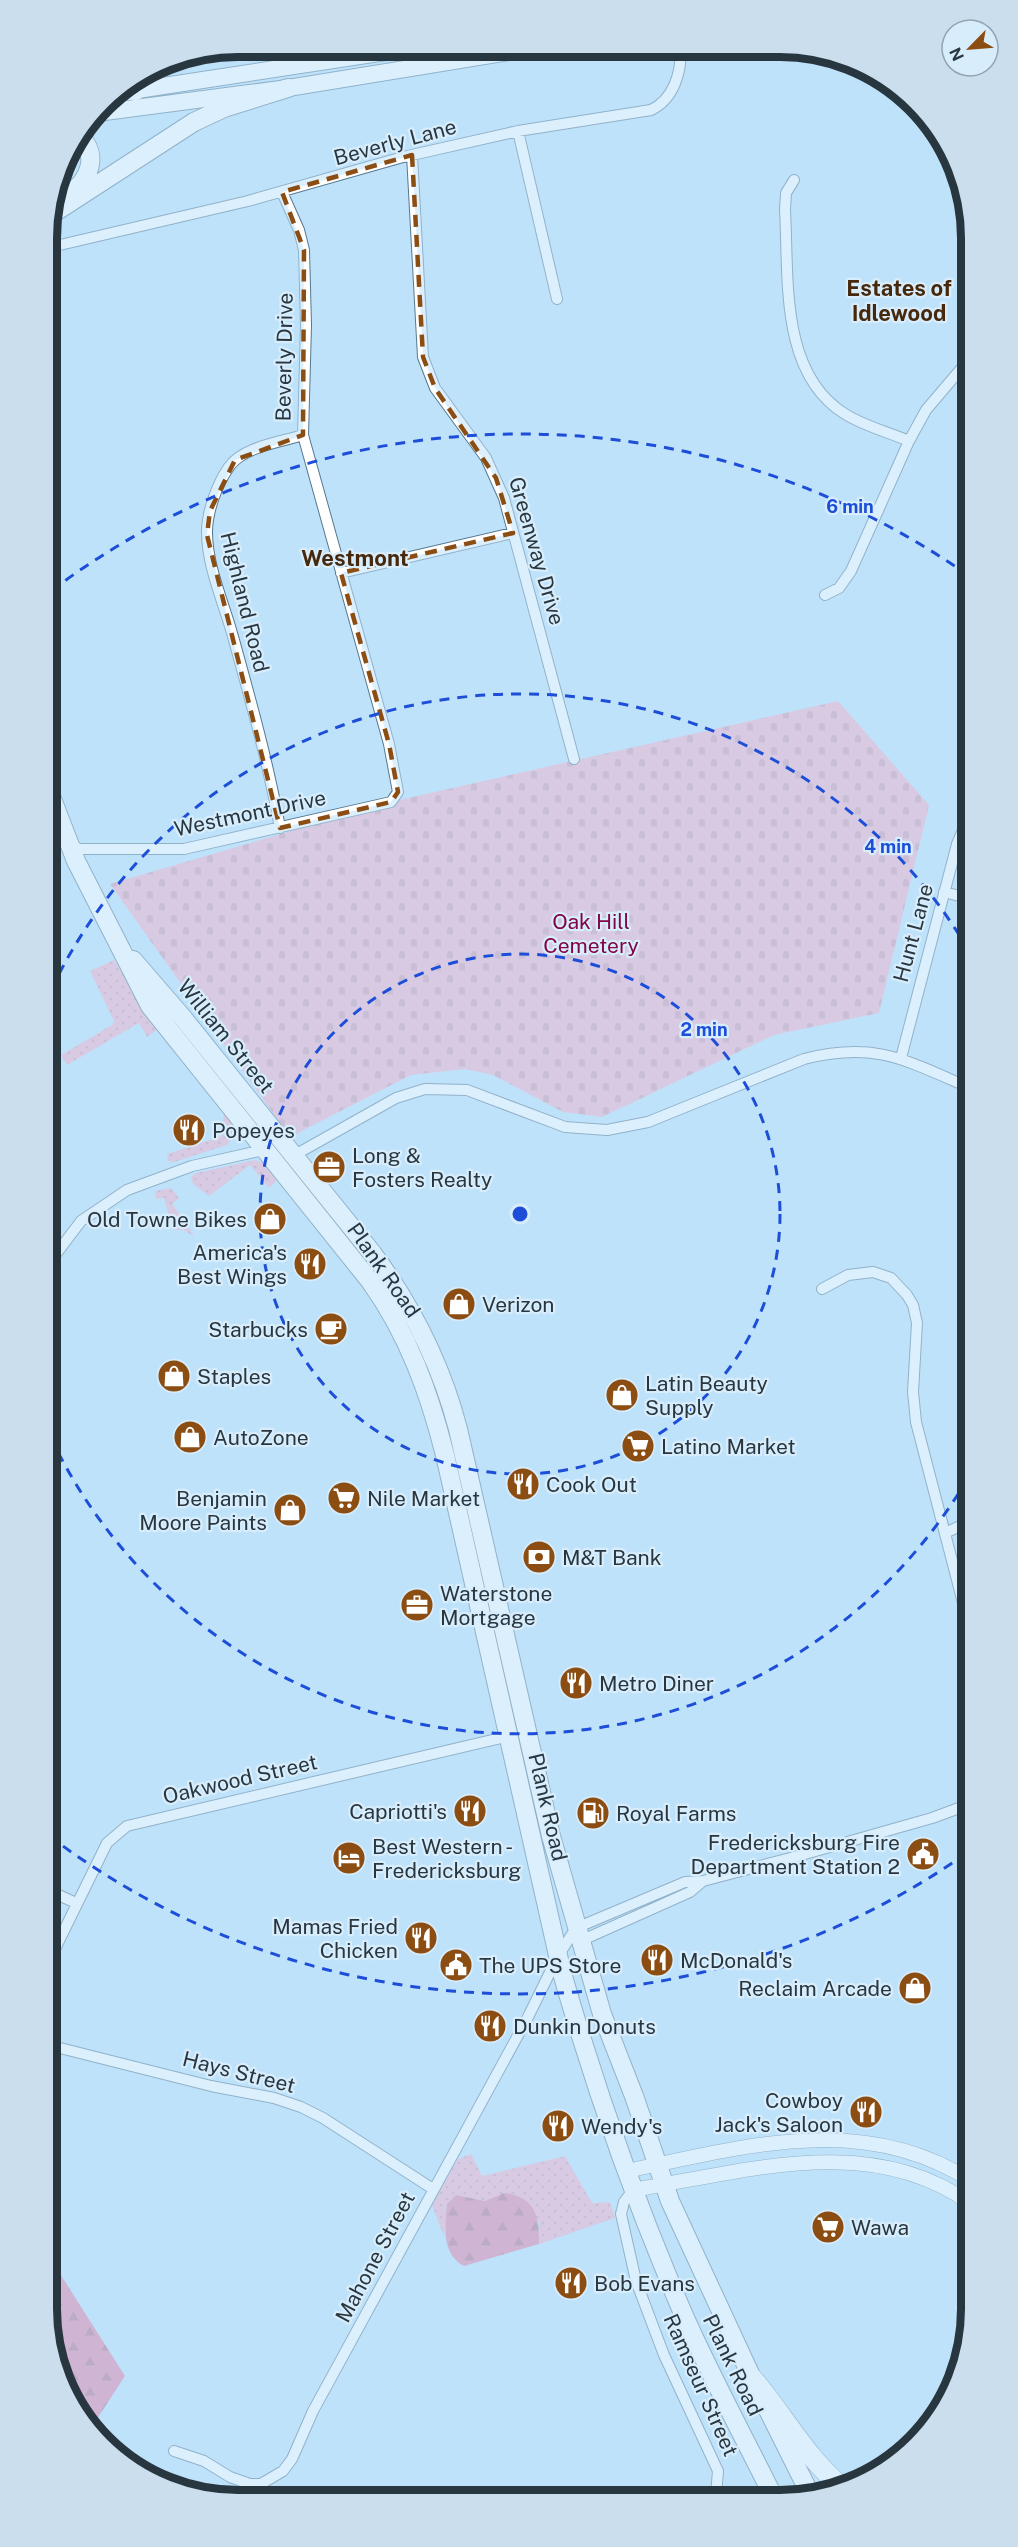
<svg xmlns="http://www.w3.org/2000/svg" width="1018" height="2547" viewBox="0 0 1018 2547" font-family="'Public Sans',sans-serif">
<defs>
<pattern id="grass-dots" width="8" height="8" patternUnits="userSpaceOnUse" patternTransform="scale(1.5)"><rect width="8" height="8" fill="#f5aec5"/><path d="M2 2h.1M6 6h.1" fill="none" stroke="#d296aa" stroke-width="1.8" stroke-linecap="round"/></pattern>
<pattern id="forest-firs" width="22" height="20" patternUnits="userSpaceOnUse" patternTransform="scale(1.5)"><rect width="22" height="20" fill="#e37fa2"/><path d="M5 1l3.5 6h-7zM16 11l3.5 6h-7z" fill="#b86985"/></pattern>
<pattern id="cemetery-stones" width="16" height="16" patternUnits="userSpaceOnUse" patternTransform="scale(1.5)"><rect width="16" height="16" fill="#f5aec5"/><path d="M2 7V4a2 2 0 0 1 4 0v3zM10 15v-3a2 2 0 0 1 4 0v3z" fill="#d296aa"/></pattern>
</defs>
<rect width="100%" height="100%" fill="#bfe2fb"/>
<!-- grass -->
<path fill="url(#grass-dots)" d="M114,960L158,1029L147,1037L139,1023L67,1065L61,1055L112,1025L114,1021L90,971Z
M224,1111L233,1123L234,1135L227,1145L174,1162L168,1161L167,1154L222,1136Z
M255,1160L263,1163L277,1180L269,1188L250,1165L209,1196L193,1184L191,1177L196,1173Z
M171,1188L179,1198L172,1204L195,1237L184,1230H173L164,1198L156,1199L155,1191Z
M471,2154L482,2176L565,2156L592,2203L610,2202L615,2218L539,2244V2222L504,2193L485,2201L456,2195L447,2204L444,2236L432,2205L458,2159Z"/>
<!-- forest -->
<path fill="url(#forest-firs)" d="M504,2193C535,2196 540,2217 539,2244L464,2266C441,2253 445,2227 447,2204L456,2195L485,2201Z
M53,2269H57L125,2376L91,2428L72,2405L53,2358Z"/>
<!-- cemetery -->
<path fill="url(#cemetery-stones)" d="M838,701L929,805L879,1013L774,1035L602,1117L563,1112L493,1075L465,1069L411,1075L290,1137L110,884L386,803Z"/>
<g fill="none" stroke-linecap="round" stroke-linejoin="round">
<defs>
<path id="minor" d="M518,131L557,299
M412,155L423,357L435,388L486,458L504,498L574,759
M794,180L786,193L785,210C789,277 779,373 845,414C864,426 888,432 909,441
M47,248L248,201L403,157L518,131L651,110C674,99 681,73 681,49
M341,573L513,533
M825,595L839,588L851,571L909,441L926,410L966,363
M280,828C268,762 250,698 232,633C223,601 207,566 207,532C207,512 217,484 229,467C242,447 281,442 303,435
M49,837L80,849H184L391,802L398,792L389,744L303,435L306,325L304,250L299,230L282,192
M944,892L967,898
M901,1058L957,844L967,821
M289,1154L293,1156L396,1098L425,1089L467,1090L565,1127L607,1130L648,1122L804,1059C875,1041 905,1060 968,1087
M50,1262L81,1221L127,1190L192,1166L268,1149
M822,1289L848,1275L873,1272L891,1278L907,1295L913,1305L917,1323L913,1392L916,1422L969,1626
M945,1533L969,1522
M52,1892L76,1903
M578,1942L690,1892L703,1881
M52,1955L107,1843L127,1826L509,1736
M52,2046L211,2086L274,2098L301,2107L323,2118L433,2189
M633,2190L624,2202L621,2214L636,2281L664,2355L718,2471L716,2495
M174,2451L204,2461L230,2477L250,2484H261L283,2471L292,2459L313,2411L528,2017L558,1956L576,1928L685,1882L703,1881L798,1856L932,1818L970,1804"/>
<path id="tertiary" d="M627,2171C742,2147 863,2111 971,2181
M633,2190C744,2172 871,2131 971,2204"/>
<path id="primary" d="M111,94L412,48
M97,113L288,88L534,48"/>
<path id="trunk" d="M119,90L136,91
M69,194C89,181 100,155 79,136
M49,216L194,122L224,108L288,88
M49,791L76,861L150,1006L370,1281C408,1334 429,1392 445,1455L562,1973C595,2088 635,2201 682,2311C709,2373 742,2433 772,2494
M133,960L183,1018L373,1254C413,1308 441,1364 458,1429L551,1836L602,2014L634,2096L670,2201L752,2378L810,2494"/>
<path id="motorway" d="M752,2378C784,2415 805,2457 843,2488"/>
</defs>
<!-- minor casing -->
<use href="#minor" stroke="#57788d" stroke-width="12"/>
<!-- tertiary casing -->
<use href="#tertiary" stroke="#57788d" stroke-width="15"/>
<!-- primary casing -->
<use href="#primary" stroke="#57788d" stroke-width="18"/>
<!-- trunk casing -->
<use href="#trunk" stroke="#57788d" stroke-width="20"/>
<!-- motorway casing -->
<use href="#motorway" stroke="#57788d" stroke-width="21"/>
<!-- minor -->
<use href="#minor" stroke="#fff" stroke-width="10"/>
<!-- tertiary -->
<use href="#tertiary" stroke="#fff" stroke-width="14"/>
<!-- primary -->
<use href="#primary" stroke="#fff" stroke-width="16"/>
<!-- trunk -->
<use href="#trunk" stroke="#fff" stroke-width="18"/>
<!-- motorway -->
<use href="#motorway" stroke="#fff" stroke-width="20"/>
</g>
<!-- marked area -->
<path d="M0 0H1018V2547H0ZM412,155L423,357L435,388L496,478L513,533L341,573L389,744L398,792L391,802L280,828L207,535L210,511L235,460L303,435L304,250L282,192Z" fill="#bfe2fb" fill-opacity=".55" fill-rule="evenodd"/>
<path fill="none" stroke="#8b4d11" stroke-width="4.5" stroke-dasharray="12 8" stroke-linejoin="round" d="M412,155L423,357L435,388L496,478L513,533L341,573L389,744L398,792L391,802L280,828L207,535L210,511L235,460L303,435L304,250L282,192Z"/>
<!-- distance rings -->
<g fill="none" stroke="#1d4ed8" stroke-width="3" stroke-dasharray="10 8">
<circle cx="520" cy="1214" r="260"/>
<path d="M968 1478A520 520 0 0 1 51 1438M51 990A520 520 0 0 1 966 946"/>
<path d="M967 1853A780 780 0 0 1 56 1841M51 591A780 780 0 0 1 962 571"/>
</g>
<!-- icons -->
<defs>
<symbol id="restaurant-disc" viewBox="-11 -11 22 22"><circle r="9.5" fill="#8b4d11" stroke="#d8edfc"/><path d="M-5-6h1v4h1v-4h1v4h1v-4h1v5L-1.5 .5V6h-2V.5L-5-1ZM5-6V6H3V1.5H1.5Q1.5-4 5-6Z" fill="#fff"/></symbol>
<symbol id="office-disc" viewBox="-11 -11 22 22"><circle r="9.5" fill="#8b4d11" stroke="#d8edfc"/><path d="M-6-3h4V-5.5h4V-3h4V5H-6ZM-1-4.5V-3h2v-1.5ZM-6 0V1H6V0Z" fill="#fff"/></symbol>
<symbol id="shop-disc" viewBox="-11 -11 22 22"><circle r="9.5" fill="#8b4d11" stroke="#d8edfc"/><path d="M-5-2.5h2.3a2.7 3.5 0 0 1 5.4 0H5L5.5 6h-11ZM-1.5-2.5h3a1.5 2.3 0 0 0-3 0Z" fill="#fff"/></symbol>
<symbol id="cafe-disc" viewBox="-11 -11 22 22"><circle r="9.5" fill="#8b4d11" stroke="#d8edfc"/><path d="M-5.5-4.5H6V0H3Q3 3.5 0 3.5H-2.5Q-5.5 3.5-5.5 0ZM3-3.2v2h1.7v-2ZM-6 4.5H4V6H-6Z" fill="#fff"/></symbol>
<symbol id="supermarket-disc" viewBox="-11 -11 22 22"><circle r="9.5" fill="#8b4d11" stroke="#d8edfc"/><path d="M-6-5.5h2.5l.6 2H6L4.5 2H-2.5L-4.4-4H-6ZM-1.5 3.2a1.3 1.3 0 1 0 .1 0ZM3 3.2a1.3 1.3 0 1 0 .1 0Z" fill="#fff"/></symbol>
<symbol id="bank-disc" viewBox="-11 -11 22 22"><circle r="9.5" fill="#8b4d11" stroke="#d8edfc"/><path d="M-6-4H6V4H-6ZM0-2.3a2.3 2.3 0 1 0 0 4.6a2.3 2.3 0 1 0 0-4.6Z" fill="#fff"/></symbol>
<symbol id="fuel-disc" viewBox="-11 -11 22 22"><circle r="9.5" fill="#8b4d11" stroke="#d8edfc"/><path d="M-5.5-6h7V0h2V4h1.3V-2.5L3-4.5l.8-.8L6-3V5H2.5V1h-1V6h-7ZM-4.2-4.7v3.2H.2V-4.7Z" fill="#fff"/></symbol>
<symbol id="civic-disc" viewBox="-11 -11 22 22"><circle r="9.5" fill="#8b4d11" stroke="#d8edfc"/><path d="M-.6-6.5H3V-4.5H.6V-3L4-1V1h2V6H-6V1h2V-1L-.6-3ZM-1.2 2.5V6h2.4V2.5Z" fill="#fff"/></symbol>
<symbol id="hotel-disc" viewBox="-11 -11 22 22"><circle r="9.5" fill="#8b4d11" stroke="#d8edfc"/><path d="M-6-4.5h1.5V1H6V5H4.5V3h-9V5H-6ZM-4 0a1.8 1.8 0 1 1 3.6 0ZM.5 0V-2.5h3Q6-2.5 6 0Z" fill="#fff"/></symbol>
</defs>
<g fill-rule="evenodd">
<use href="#restaurant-disc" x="170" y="1111" width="38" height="38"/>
<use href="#office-disc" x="310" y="1148" width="38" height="38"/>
<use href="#shop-disc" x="251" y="1200" width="38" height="38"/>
<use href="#restaurant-disc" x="291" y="1245" width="38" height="38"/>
<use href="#shop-disc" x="440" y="1285" width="38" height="38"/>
<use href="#cafe-disc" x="312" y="1310" width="38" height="38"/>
<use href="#shop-disc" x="155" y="1357" width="38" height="38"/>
<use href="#shop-disc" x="603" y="1376" width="38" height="38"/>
<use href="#shop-disc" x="171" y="1418" width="38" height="38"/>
<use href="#supermarket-disc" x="619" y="1427" width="38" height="38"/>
<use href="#restaurant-disc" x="504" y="1465" width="38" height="38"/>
<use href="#supermarket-disc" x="325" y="1479" width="38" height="38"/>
<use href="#shop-disc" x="271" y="1491" width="38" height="38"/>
<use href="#bank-disc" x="520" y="1538" width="38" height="38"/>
<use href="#office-disc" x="398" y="1586" width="38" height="38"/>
<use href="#restaurant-disc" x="557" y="1664" width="38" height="38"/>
<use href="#restaurant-disc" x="451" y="1792" width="38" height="38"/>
<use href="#fuel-disc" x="574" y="1794" width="38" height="38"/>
<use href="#civic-disc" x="904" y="1835" width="38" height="38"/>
<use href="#hotel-disc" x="330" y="1839" width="38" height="38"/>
<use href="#restaurant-disc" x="402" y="1919" width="38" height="38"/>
<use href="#restaurant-disc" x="638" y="1941" width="38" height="38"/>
<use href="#civic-disc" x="437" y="1946" width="38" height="38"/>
<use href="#shop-disc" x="896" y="1969" width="38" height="38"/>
<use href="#restaurant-disc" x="471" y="2007" width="38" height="38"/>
<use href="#restaurant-disc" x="847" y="2093" width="38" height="38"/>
<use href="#restaurant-disc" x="539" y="2107" width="38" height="38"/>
<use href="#supermarket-disc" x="809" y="2208" width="38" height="38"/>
<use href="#restaurant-disc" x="552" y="2264" width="38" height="38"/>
</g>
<g text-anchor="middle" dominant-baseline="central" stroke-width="4.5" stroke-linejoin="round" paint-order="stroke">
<!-- street labels -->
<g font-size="21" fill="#28363f" stroke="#d8edfc">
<text transform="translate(395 142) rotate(-15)">Beverly Lane</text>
<text transform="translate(284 357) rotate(-89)">Beverly Drive</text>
<text transform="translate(537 551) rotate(74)">Greenway Drive</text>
<text transform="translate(245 602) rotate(76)">Highland Road</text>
<text transform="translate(250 813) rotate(-12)">Westmont Drive</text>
<text transform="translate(913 933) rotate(-75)">Hunt Lane</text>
<text transform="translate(226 1036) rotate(51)">William Street</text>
<text transform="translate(384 1270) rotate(55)">Plank Road</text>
<text transform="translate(240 1779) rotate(-13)">Oakwood Street</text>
<text transform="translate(548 1807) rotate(77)">Plank Road</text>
<text transform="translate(239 2072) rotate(14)">Hays Street</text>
<text transform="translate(375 2257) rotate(-62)">Mahone Street</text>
<text transform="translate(733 2365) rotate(64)">Plank Road</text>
<text transform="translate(701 2385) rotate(66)">Ramseur Street</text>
</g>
<!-- park labels -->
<g font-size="21" fill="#840547" stroke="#d8edfc">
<text x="591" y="921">Oak Hill<tspan x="591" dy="24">Cemetery</tspan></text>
</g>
<!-- poi labels -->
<g font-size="21" fill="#28363f" stroke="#d8edfc" text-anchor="start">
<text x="212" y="1130">Popeyes</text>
<text x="352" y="1155">Long &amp;<tspan x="352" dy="24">Fosters Realty</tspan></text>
<text x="247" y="1219" text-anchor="end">Old Towne Bikes</text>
<text x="287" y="1252" text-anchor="end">America's<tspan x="287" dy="24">Best Wings</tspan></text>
<text x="482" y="1304">Verizon</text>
<text x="308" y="1329" text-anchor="end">Starbucks</text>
<text x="197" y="1376">Staples</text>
<text x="645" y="1383">Latin Beauty<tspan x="645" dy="24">Supply</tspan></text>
<text x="213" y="1437">AutoZone</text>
<text x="661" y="1446">Latino Market</text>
<text x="546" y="1484">Cook Out</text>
<text x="267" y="1498" text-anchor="end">Benjamin<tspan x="267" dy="24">Moore Paints</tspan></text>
<text x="367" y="1498">Nile Market</text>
<text x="562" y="1557">M&amp;T Bank</text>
<text x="440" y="1593">Waterstone<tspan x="440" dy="24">Mortgage</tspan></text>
<text x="599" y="1683">Metro Diner</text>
<text x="447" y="1811" text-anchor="end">Capriotti's</text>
<text x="616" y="1813">Royal Farms</text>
<text x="900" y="1842" text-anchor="end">Fredericksburg Fire<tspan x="900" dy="24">Department Station 2</tspan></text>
<text x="372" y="1846">Best Western -<tspan x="372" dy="24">Fredericksburg</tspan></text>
<text x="398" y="1926" text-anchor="end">Mamas Fried<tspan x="398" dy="24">Chicken</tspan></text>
<text x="680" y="1960">McDonald's</text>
<text x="479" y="1965">The UPS Store</text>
<text x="892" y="1988" text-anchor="end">Reclaim Arcade</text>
<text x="513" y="2026">Dunkin Donuts</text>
<text x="843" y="2100" text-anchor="end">Cowboy<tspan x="843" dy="24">Jack's Saloon</tspan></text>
<text x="581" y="2126">Wendy's</text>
<text x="851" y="2227">Wawa</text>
<text x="594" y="2283">Bob Evans</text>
</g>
<!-- neighbourhood labels -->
<g font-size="22" font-weight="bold" fill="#46280d" stroke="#d8edfc">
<text x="899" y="288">Estates of<tspan x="899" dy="25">Idlewood</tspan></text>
<text x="355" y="558">Westmont</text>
</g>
</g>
<!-- crop -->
<path d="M0 0H1018V2547H0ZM238 57H780A181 181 0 0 1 961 238V2309A181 181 0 0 1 780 2490H238A181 181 0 0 1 57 2309V238A181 181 0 0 1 238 57Z" fill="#cadeed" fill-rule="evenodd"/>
<path fill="none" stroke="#28363f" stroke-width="8" d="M238 57H780A181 181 0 0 1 961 238V2309A181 181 0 0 1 780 2490H238A181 181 0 0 1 57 2309V238A181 181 0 0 1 238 57Z"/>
<circle cx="520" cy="1214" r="9" fill="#1d4ed8" stroke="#d8edfc" stroke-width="3"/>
<g font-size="18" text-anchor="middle" font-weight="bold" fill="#1d4ed8" stroke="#d8edfc" stroke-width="4.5" stroke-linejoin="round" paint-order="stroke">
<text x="850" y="513">6 min</text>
<text x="888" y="853">4 min</text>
<text x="704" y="1036">2 min</text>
</g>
<!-- north arrow -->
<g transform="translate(970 48) rotate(245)"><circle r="28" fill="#d8edfc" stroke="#92a4b0" stroke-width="1.5"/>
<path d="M0-4.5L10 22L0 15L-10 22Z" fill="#8b4d11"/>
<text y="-9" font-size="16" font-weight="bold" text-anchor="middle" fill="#28363f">N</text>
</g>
</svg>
